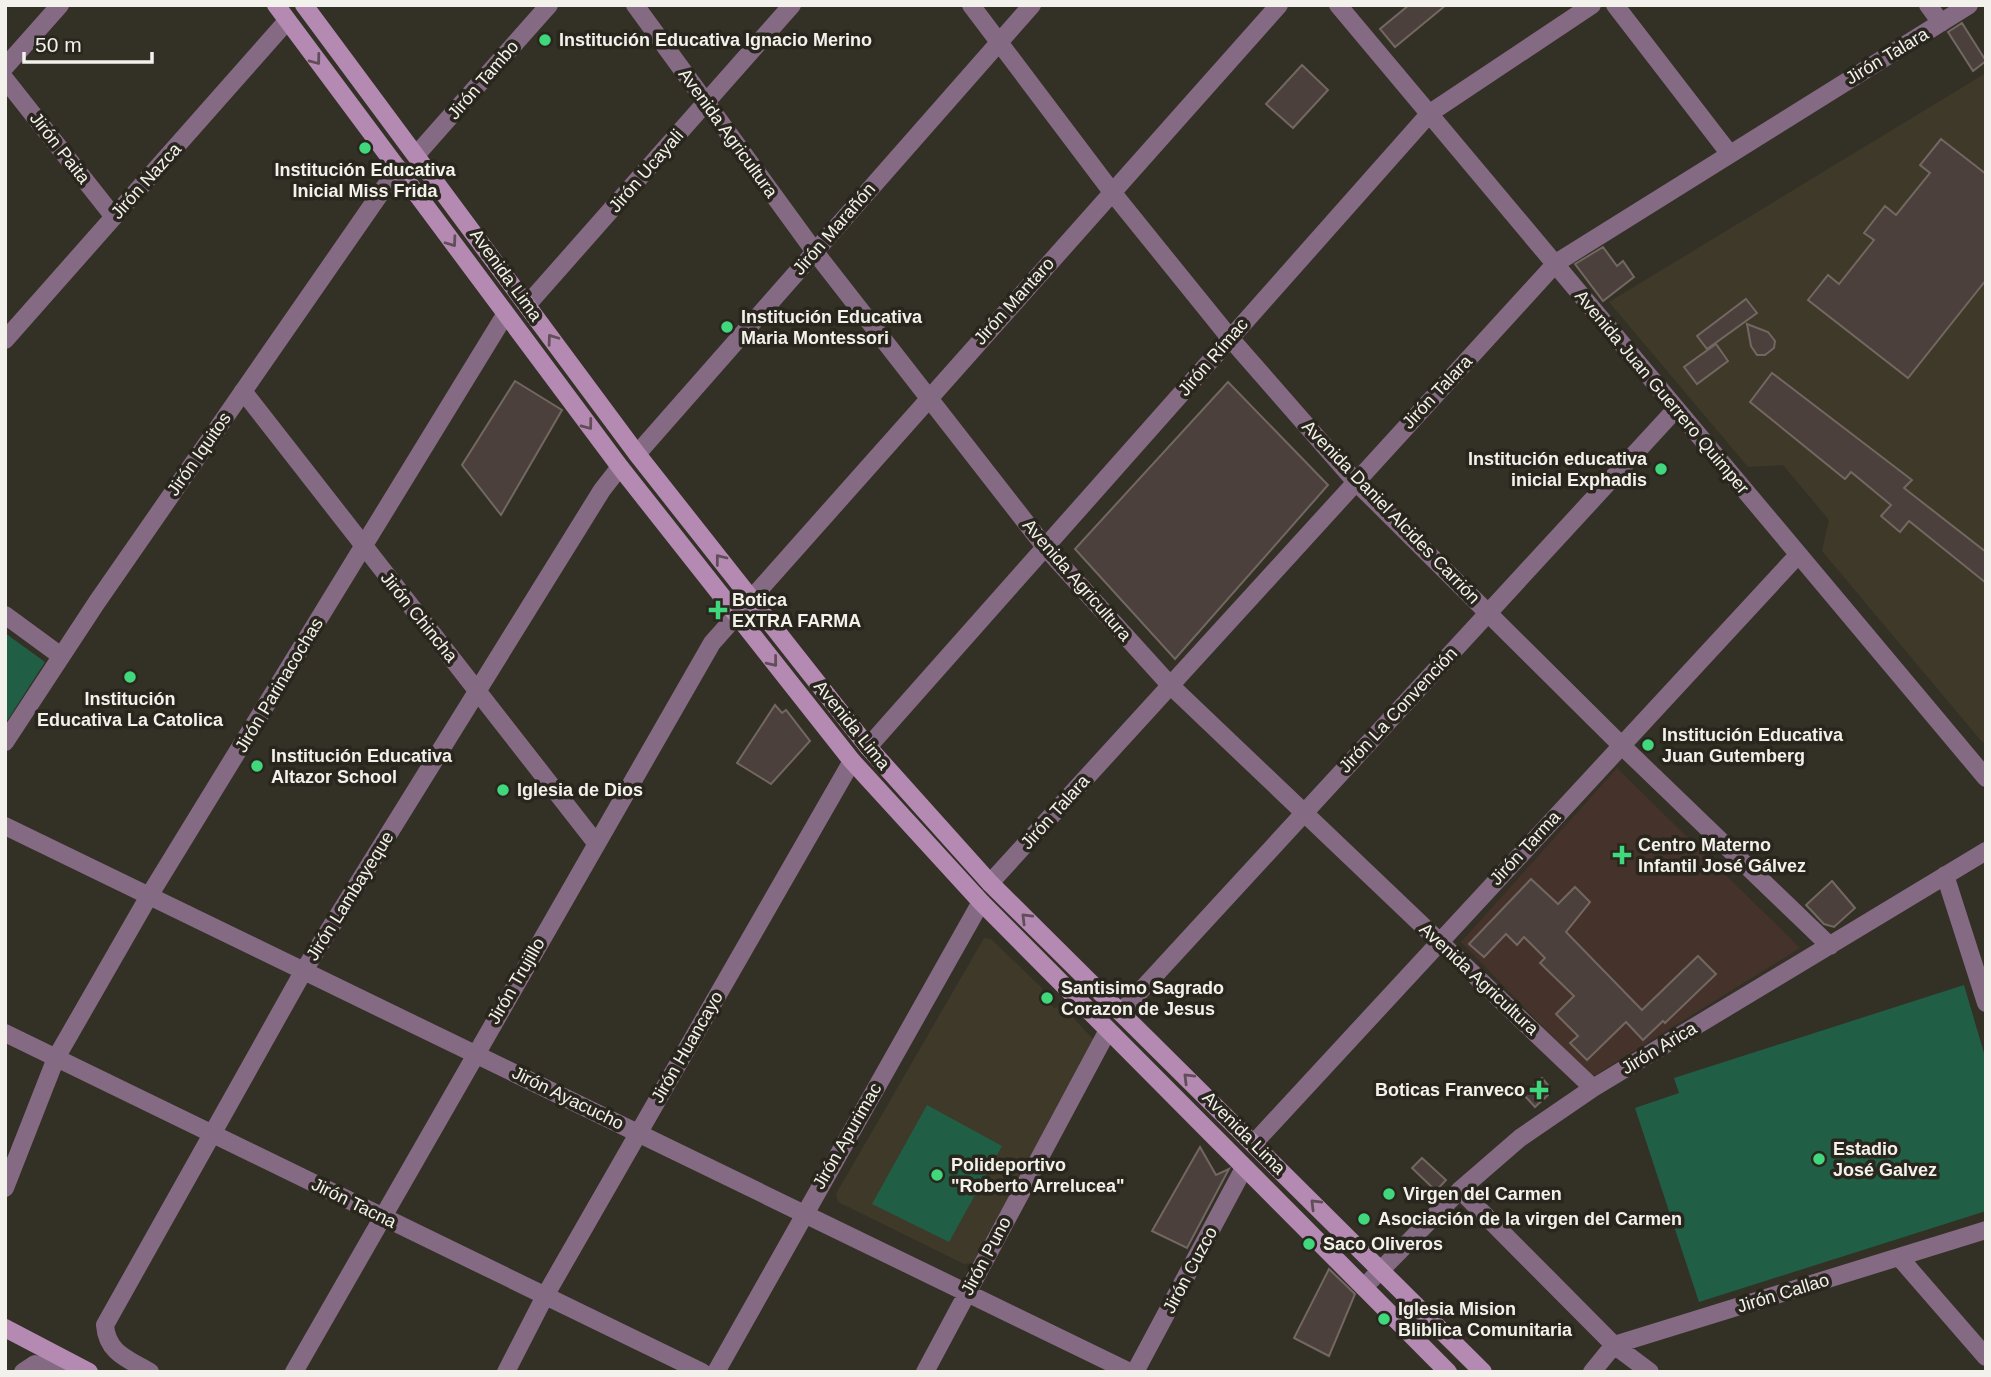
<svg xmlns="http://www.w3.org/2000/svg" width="1991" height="1377" viewBox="0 0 1991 1377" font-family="Arial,sans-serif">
<rect width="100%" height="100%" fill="#333026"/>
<!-- built -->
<path fill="#3f3929" d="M1986,73V741L1983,743L1822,551L1829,520L1783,465L1748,467L1609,302Z
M984,938L991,939L1042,988L1043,997L1054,1008L1062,1006L1093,1039L1095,1045L973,1263L964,1264L838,1202L836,1194Z"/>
<!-- medical -->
<path fill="#45332b" d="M1617,768L1800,948L1592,1077L1461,942Z"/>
<!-- green -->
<path fill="#205f45" d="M5,633L45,662L5,724Z
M1964,985L1986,1060V1211L1699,1302L1635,1108L1679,1093L1674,1078Z
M927,1105L1002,1146L949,1242L872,1204Z"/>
<!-- building -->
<path fill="#4b403b" stroke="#736762" stroke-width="2" d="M1409,5H1446L1395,47L1380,29Z
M1962,23L1986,61L1973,71L1948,32Z
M1302,65L1328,90L1293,128L1266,104Z
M1941,139L1986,174V280L1908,378L1808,300L1828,275L1839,284L1874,240L1864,233L1885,206L1896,215L1930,173L1920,165Z
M1603,247L1617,266L1623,261L1634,277L1603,301L1575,264Z
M1746,299L1757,313L1707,349L1697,336Z
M1747,324L1768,332L1775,341L1774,348L1765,355H1757L1751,346Z
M1716,344L1728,361L1697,384L1684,367Z
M1772,373L1912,480L1904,488L1986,552V583L1909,521L1900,532L1881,516L1891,505L1851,472L1845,479L1750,402Z
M515,381L562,410L501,515L462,465Z
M1228,382L1328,485L1175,659L1075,549Z
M775,705L782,713L786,710L810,741L771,784L737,763Z
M1531,879L1558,904L1575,887L1590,902L1566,932L1642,1010L1698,956L1716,974L1665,1023L1663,1021L1643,1040L1626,1022L1587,1060L1570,1043L1578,1036L1556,1014L1574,996L1540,963L1545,958L1524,937L1517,945L1506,934L1484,957L1469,944Z
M1832,881L1855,908L1834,927L1824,924L1806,905Z
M1542,1078L1548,1085V1095L1535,1107L1524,1095Z
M1200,1147L1216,1175L1229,1169L1187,1248L1152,1231Z
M1422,1158L1446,1180L1436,1191L1412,1168Z
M1329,1269L1355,1294L1329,1356L1294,1338Z"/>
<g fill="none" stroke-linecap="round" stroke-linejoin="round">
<!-- street -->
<path stroke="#846a83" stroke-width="18" d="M635,5L815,252L1045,547L1170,685L1593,1088
M971,5L1112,192L1230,338L1355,481L1620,744L1830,946
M1338,5L1986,778
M1615,5L1729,153
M1928,5L1941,23
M5,67L60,5
M5,79L114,217
M417,154L549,5
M527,305L792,5
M5,340L287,21
M243,391L596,843
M637,454L1032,5
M5,615L61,656
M5,742L97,602L398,168
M868,747L1430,113L1592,5
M5,826L1130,1372
M1945,875L1986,1003
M990,883L1556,263L1969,5
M1121,1012L1675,410
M5,1033L702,1372
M1254,1143L1798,555
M5,1188L56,1058L149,896L505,315
M1460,1190L1614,1345L1650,1372
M1899,1257L1986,1357
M1364,1287L1460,1190L1520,1138L1593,1088L1986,851
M23,1372L35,1364L57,1372
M150,1372C128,1359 107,1353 105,1325L303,972L602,490L620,467
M294,1372L712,643L1279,5
M506,1372L545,1296L852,761
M716,1372L981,902
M925,1372L1108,1030
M1135,1372L1244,1168
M1592,1372L1614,1345L1986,1230"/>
<!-- secondary -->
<path stroke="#b48ab3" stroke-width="18" d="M276,5L620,467L852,761L981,902L1448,1372
M304,5L637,454L868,747L990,883L1483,1372
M5,1328L89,1372"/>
</g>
<!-- one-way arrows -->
<defs><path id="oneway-chevron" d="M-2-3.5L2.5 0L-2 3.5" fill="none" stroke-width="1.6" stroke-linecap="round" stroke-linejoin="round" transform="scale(1.75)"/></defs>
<g stroke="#614e59">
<use href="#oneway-chevron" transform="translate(316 60) rotate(53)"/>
<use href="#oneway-chevron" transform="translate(452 242) rotate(54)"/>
<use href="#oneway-chevron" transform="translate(552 339) rotate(-126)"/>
<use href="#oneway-chevron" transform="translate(588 425) rotate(53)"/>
<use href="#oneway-chevron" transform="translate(720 559) rotate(-128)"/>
<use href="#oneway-chevron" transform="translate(773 662) rotate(51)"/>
<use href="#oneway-chevron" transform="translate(1026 918) rotate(-135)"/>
<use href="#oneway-chevron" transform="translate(1188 1078) rotate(-135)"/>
<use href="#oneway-chevron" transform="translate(1315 1204) rotate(-135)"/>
</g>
<!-- markers -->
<g fill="#41d77c" stroke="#29261d" stroke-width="2.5">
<circle cx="545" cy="40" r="7"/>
<circle cx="365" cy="148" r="7"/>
<circle cx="727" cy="327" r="7"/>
<circle cx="1661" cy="469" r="7"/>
<path d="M714.5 599.5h7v7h7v7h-7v7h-7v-7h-7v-7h7z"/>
<circle cx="130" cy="677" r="7"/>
<circle cx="1648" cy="745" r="7"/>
<circle cx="257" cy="766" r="7"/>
<circle cx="503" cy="790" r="7"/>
<path d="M1618.5 844.5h7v7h7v7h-7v7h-7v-7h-7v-7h7z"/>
<circle cx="1047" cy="998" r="7"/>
<path d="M1535.5 1079.5h7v7h7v7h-7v7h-7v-7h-7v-7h7z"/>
<circle cx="1819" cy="1159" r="7"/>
<circle cx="937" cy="1175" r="7"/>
<circle cx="1389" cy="1194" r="7"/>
<circle cx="1364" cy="1219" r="7"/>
<circle cx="1309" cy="1244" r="7"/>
<circle cx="1384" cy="1319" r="7"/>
</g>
<g text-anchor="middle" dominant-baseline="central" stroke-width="7" stroke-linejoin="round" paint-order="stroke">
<!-- poi labels -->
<g font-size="18" font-weight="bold" fill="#f3f1eb" stroke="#29261d" text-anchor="start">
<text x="559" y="40">Institución Educativa Ignacio Merino</text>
<text x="365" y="170" text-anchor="middle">Institución Educativa<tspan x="365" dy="21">Inicial Miss Frida</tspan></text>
<text x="741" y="317">Institución Educativa<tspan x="741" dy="21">Maria Montessori</tspan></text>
<text x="1647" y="459" text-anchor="end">Institución educativa<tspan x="1647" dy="21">inicial Exphadis</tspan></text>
<text x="732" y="600">Botica<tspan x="732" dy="21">EXTRA FARMA</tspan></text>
<text x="130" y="699" text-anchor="middle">Institución<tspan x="130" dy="21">Educativa La Catolica</tspan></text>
<text x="1662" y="735">Institución Educativa<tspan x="1662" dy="21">Juan Gutemberg</tspan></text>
<text x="271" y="756">Institución Educativa<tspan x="271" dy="21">Altazor School</tspan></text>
<text x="517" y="790">Iglesia de Dios</text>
<text x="1638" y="845">Centro Materno<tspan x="1638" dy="21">Infantil José Gálvez</tspan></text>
<text x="1061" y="988">Santisimo Sagrado<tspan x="1061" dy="21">Corazon de Jesus</tspan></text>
<text x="1525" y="1090" text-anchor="end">Boticas Franveco</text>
<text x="1833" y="1149">Estadio<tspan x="1833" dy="21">José Galvez</tspan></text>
<text x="951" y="1165">Polideportivo<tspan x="951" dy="21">"Roberto Arrelucea"</tspan></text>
<text x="1403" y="1194">Virgen del Carmen</text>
<text x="1378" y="1219">Asociación de la virgen del Carmen</text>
<text x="1323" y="1244">Saco Oliveros</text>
<text x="1398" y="1309">Iglesia Mision<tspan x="1398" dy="21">Bliblica Comunitaria</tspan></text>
</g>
<!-- street labels -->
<g font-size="18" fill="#f3f1eb" stroke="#29261d">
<text transform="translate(1887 56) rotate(-31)">Jirón Talara</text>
<text transform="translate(483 80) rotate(-49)">Jirón Tambo</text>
<text transform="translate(728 133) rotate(54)">Avenida Agricultura</text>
<text transform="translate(60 148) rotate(52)">Jirón Paita</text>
<text transform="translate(646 171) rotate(-49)">Jirón Ucayali</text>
<text transform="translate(146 181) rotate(-48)">Jirón Nazca</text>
<text transform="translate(834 229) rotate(-49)">Jirón Marañón</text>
<text transform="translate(506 275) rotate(54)">Avenida Lima</text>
<text transform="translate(1014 301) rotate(-48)">Jirón Mantaro</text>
<text transform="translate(1213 357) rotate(-49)">Jirón Rímac</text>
<text transform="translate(1437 392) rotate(-47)">Jirón Talara</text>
<text transform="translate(1662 392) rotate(50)">Avenida Juan Guerrero Quimper</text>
<text transform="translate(199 454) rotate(-55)">Jirón Iquitos</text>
<text transform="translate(1391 512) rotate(46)">Avenida Daniel Alcides Carrión</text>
<text transform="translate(1077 580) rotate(49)">Avenida Agricultura</text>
<text transform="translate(419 617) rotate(51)">Jirón Chincha</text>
<text transform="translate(279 685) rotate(-59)">Jirón Parinacochas</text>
<text transform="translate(1398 710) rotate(-47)">Jirón La Convención</text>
<text transform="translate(852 725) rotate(51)">Avenida Lima</text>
<text transform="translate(1055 812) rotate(-48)">Jirón Talara</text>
<text transform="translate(1525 848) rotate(-47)">Jirón Tarma</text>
<text transform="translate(350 896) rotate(-58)">Jirón Lambayeque</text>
<text transform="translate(1479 979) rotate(43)">Avenida Agricultura</text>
<text transform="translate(516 981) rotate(-60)">Jirón Trujillo</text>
<text transform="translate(687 1047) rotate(-60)">Jirón Huancayo</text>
<text transform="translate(1659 1048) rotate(-31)">Jirón Arica</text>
<text transform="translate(568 1098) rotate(26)">Jirón Ayacucho</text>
<text transform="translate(1244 1133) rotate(45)">Avenida Lima</text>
<text transform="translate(847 1136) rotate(-60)">Jirón Apurimac</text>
<text transform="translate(354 1203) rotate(26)">Jirón Tacna</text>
<text transform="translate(986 1256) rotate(-62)">Jirón Puno</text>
<text transform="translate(1190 1270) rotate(-62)">Jirón Cuzco</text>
<text transform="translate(1783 1293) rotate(-17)">Jirón Callao</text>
</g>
</g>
<!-- border -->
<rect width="1991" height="1377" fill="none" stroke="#f3f1eb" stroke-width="14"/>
<!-- scale -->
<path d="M24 52v10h128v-10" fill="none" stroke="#f3f1eb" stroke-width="3.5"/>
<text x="35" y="52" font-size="21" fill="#f3f1eb" stroke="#29261d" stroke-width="5" paint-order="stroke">50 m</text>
</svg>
